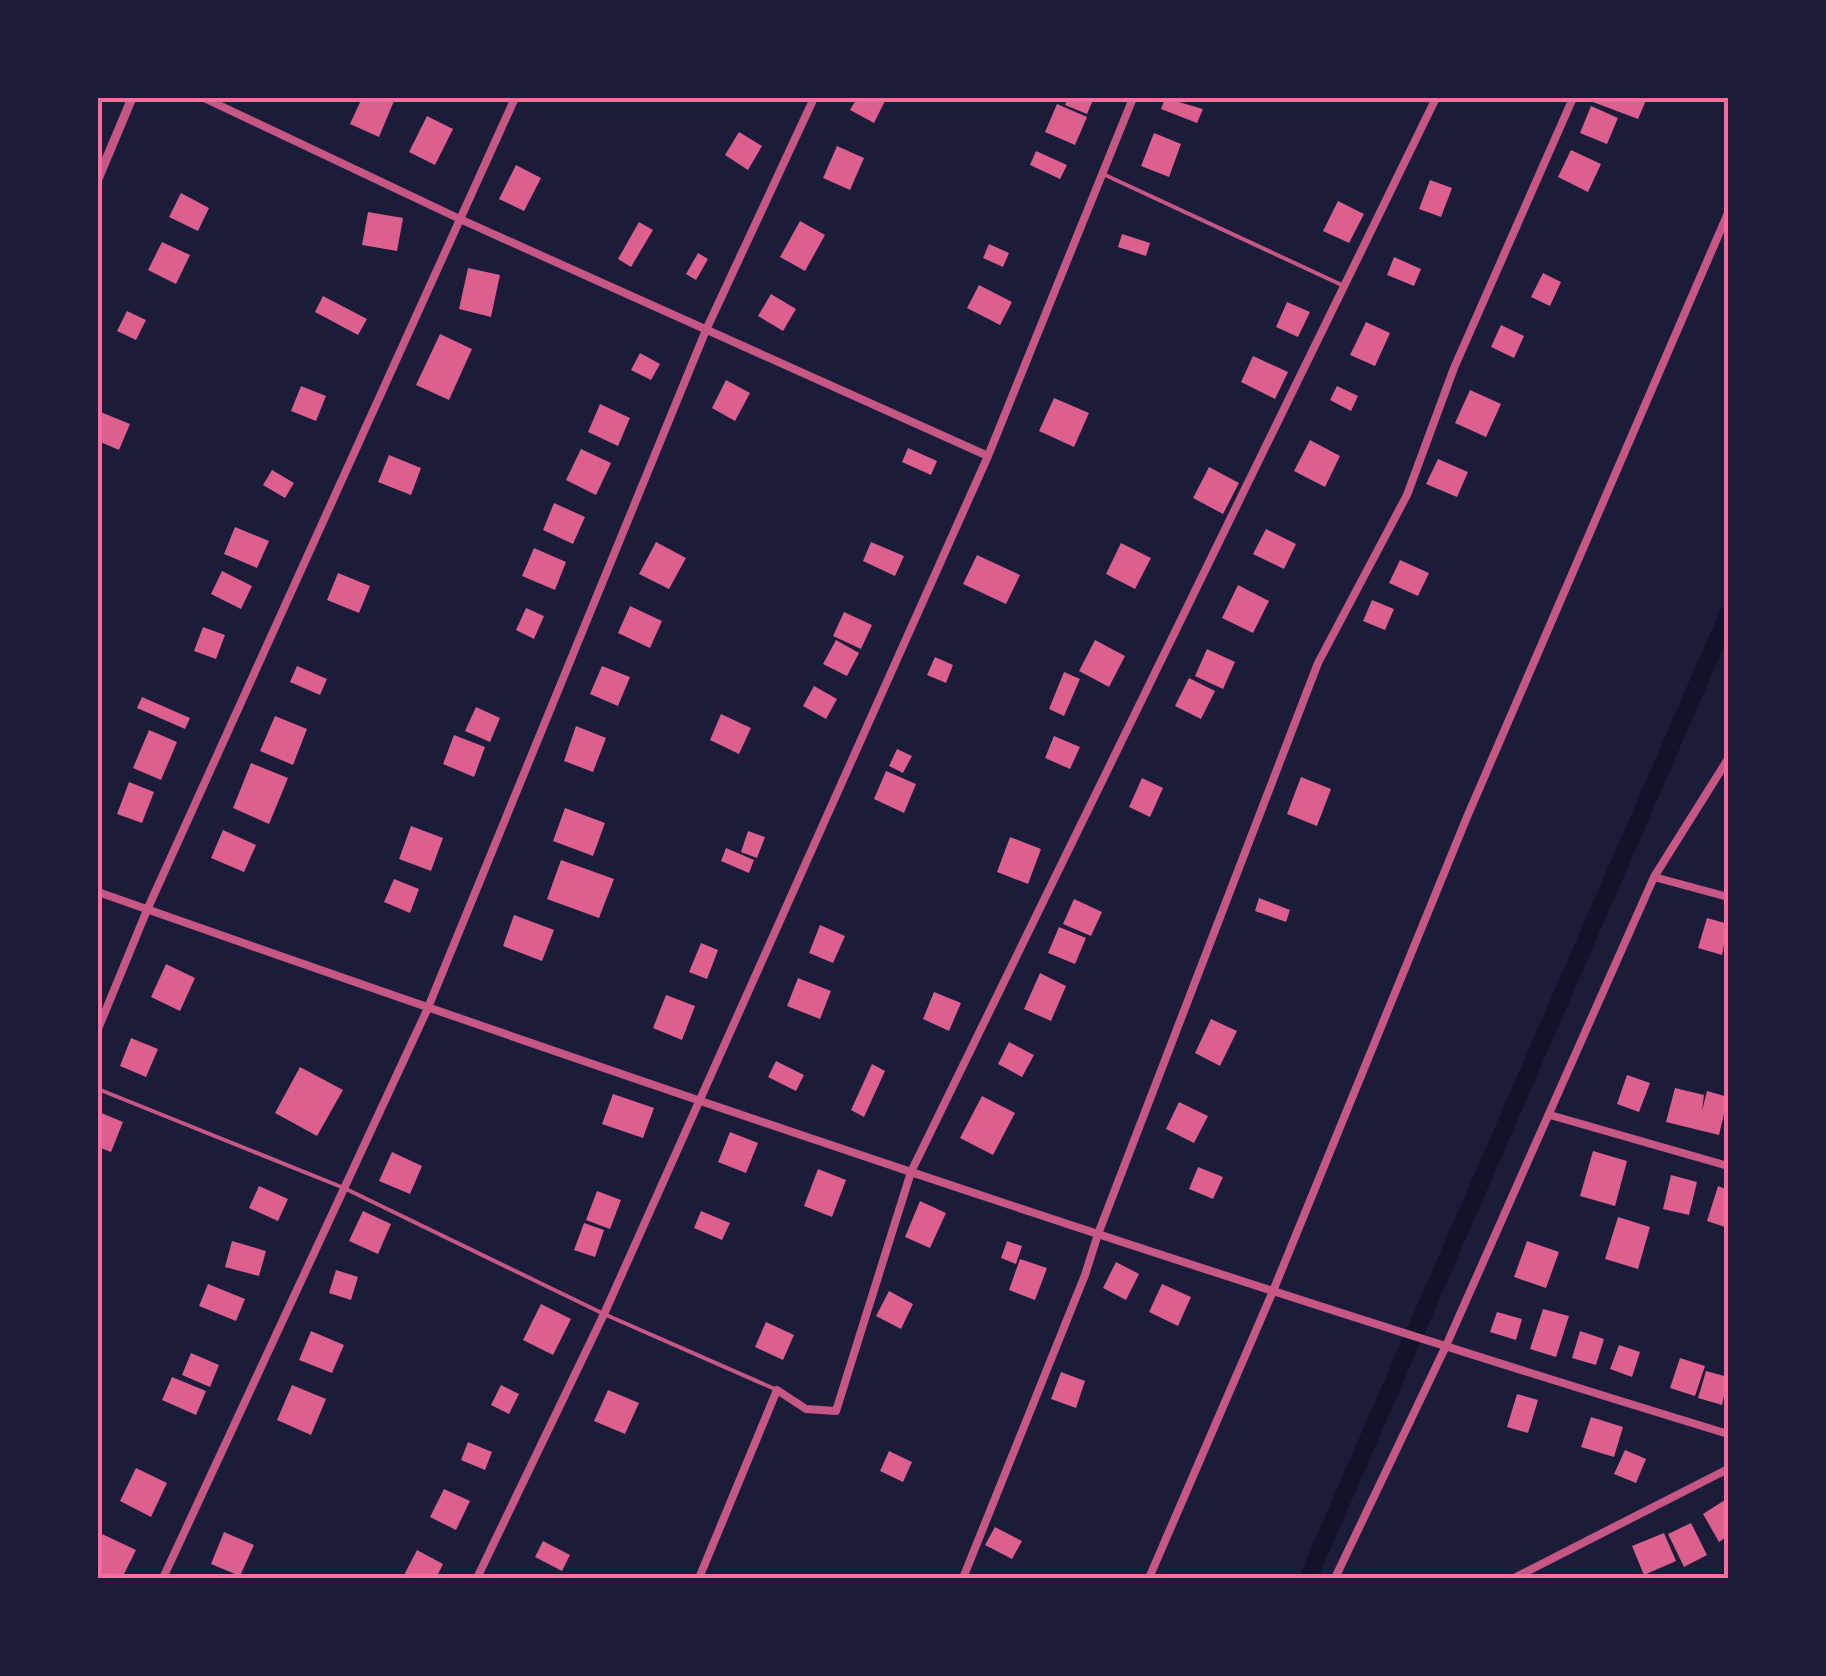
<svg xmlns="http://www.w3.org/2000/svg" width="1826" height="1676" viewBox="0 0 1826 1676" font-family="'PT Sans',sans-serif">
<rect width="100%" height="100%" fill="#1b1b3a"/>
<g fill="none" stroke-linecap="round" stroke-linejoin="round">
<!-- canal -->
<path stroke="#12122b" stroke-width="18" d="M1308,1578L1728,615"/>
</g>
<!-- building -->
<path fill="#dd5f8e" d="M362,98H386L394,101L379,137L350,124Z
M857,98L886,99L874,123L850,110Z
M1068,98H1094L1087,114L1065,105Z
M1165,98L1203,109L1197,123L1161,109Z
M1594,98H1647L1638,119L1593,102Z
M1057,104L1087,117L1075,145L1045,132Z
M1591,106L1618,118L1607,144L1580,133Z
M427,116L453,129L435,165L409,152Z
M739,132L762,146L748,170L725,155Z
M1154,133L1181,144L1169,177L1141,166Z
M837,146L864,158L850,190L823,178Z
M1571,150L1601,164L1588,192L1558,177Z
M1036,151L1067,165L1060,179L1030,165Z
M516,165L541,178L524,211L499,199Z
M1430,180L1452,188L1441,217L1419,209Z
M181,193L209,208L198,231L169,217Z
M1338,201L1364,214L1349,243L1323,231Z
M368,212L403,218L397,251L362,245Z
M800,221L825,235L805,271L780,257Z
M639,222L653,230L631,267L618,259Z
M1122,234L1150,243L1146,256L1118,247Z
M162,242L190,255L176,284L148,270Z
M989,244L1009,253L1003,267L983,258Z
M698,253L708,259L696,280L686,274Z
M1394,257L1421,269L1414,286L1387,275Z
M468,268L500,275L491,317L459,309Z
M1543,273L1561,282L1550,306L1531,297Z
M979,285L1012,302L1000,325L967,308Z
M771,294L796,309L783,331L758,316Z
M323,296L367,319L358,335L315,312Z
M1287,302L1310,312L1298,337L1276,327Z
M127,311L146,320L136,340L117,331Z
M1366,322L1390,333L1375,366L1350,355Z
M1501,325L1524,336L1514,358L1491,347Z
M440,334L472,349L449,400L416,385Z
M640,353L660,364L651,380L631,370Z
M1253,356L1288,372L1275,399L1241,382Z
M726,380L750,393L735,421L712,408Z
M301,386L326,396L316,421L291,411Z
M1337,386L1358,396L1351,411L1330,400Z
M1470,390L1501,404L1486,437L1455,423Z
M1054,398L1089,413L1074,447L1039,431Z
M600,404L630,418L618,446L588,432Z
M98,411L130,424L119,450L98,441Z
M1310,440L1340,456L1325,487L1294,471Z
M908,448L937,461L931,475L902,462Z
M581,449L611,463L596,495L566,480Z
M389,455L421,468L411,495L378,482Z
M1438,459L1468,472L1457,497L1426,484Z
M1209,467L1239,483L1223,514L1193,498Z
M272,470L294,483L285,498L263,485Z
M554,503L585,517L573,544L543,530Z
M235,527L269,541L257,568L224,554Z
M1266,529L1296,544L1284,569L1253,554Z
M656,542L686,558L669,589L639,574Z
M871,542L904,556L895,576L863,561Z
M1121,543L1151,558L1135,589L1106,574Z
M534,548L566,562L555,590L522,576Z
M977,555L1020,575L1006,604L963,584Z
M1400,560L1429,573L1418,596L1389,583Z
M222,571L252,586L241,609L211,594Z
M338,573L370,586L359,613L327,600Z
M1238,585L1269,601L1253,633L1222,618Z
M1372,600L1394,609L1385,630L1363,621Z
M630,606L662,621L650,648L618,633Z
M526,608L544,616L534,639L516,630Z
M844,612L872,625L861,649L833,636Z
M203,627L225,635L216,659L194,651Z
M836,640L859,653L847,676L823,664Z
M1095,640L1125,656L1109,687L1079,671Z
M1207,649L1235,662L1223,689L1195,676Z
M935,657L953,665L946,683L927,675Z
M297,666L327,679L320,695L290,682Z
M602,666L630,677L618,706L590,694Z
M1064,672L1080,679L1064,716L1049,709Z
M1189,678L1215,691L1201,719L1175,706Z
M814,686L837,699L826,719L803,706Z
M142,697L190,718L185,729L137,708Z
M476,707L500,718L490,742L465,731Z
M721,714L751,728L739,754L710,740Z
M275,716L307,729L293,765L260,751Z
M576,726L606,738L593,772L564,761Z
M149,730L177,742L161,780L133,768Z
M454,735L485,747L474,777L443,764Z
M1054,736L1080,747L1070,769L1045,758Z
M897,749L912,756L903,773L889,766Z
M251,763L288,778L269,824L233,808Z
M886,771L916,784L904,813L874,799Z
M1301,777L1331,789L1317,826L1287,814Z
M1142,778L1163,788L1150,817L1129,807Z
M129,782L154,792L142,823L117,814Z
M565,808L605,823L593,856L553,841Z
M411,826L443,838L431,871L399,859Z
M223,830L256,845L244,872L211,858Z
M748,831L765,837L757,858L741,852Z
M1010,837L1041,849L1028,884L997,872Z
M726,848L754,860L749,873L721,861Z
M561,860L614,879L599,918L547,899Z
M394,879L419,889L410,913L384,902Z
M1259,898L1290,910L1286,922L1255,911Z
M1074,899L1102,912L1091,936L1063,924Z
M514,915L554,930L542,961L503,946Z
M1707,918L1728,924L1722,955L1698,948Z
M820,925L845,936L833,963L809,953Z
M1059,927L1086,938L1075,964L1048,953Z
M701,943L718,950L707,979L689,972Z
M166,964L195,978L180,1011L151,997Z
M1040,973L1066,986L1051,1021L1024,1009Z
M798,978L831,991L820,1019L787,1006Z
M934,992L961,1003L949,1031L923,1019Z
M666,995L695,1006L682,1040L653,1028Z
M1211,1019L1237,1031L1220,1066L1195,1053Z
M131,1038L158,1049L146,1077L120,1066Z
M1009,1042L1034,1055L1022,1077L998,1064Z
M776,1061L804,1075L796,1091L768,1077Z
M872,1064L885,1071L864,1117L851,1110Z
M300,1067L343,1090L317,1136L275,1113Z
M1627,1075L1650,1083L1639,1112L1617,1104Z
M1675,1088L1704,1095L1702,1111L1707,1091L1728,1097L1719,1135L1666,1122Z
M613,1094L654,1108L643,1138L602,1124Z
M982,1096L1015,1113L993,1155L960,1138Z
M1179,1102L1208,1116L1194,1143L1166,1129Z
M99,1112L123,1122L111,1152L98,1147Z
M730,1132L758,1143L746,1173L718,1162Z
M1593,1151L1627,1161L1615,1206L1580,1196Z
M392,1152L422,1166L410,1194L379,1181Z
M1198,1167L1223,1177L1213,1199L1189,1189Z
M818,1169L846,1180L832,1217L804,1206Z
M1671,1175L1697,1182L1689,1215L1663,1209Z
M259,1186L288,1199L278,1221L249,1208Z
M1718,1186L1728,1190V1228L1707,1221Z
M597,1191L621,1200L610,1229L586,1220Z
M920,1201L946,1213L930,1248L905,1237Z
M363,1211L391,1224L378,1254L349,1241Z
M701,1211L730,1223L722,1240L694,1228Z
M1618,1217L1650,1227L1638,1269L1605,1259Z
M584,1223L604,1230L595,1257L574,1250Z
M232,1241L266,1251L259,1276L225,1267Z
M1007,1241L1022,1246L1016,1264L1001,1258Z
M1527,1241L1559,1252L1546,1288L1514,1277Z
M1020,1259L1047,1268L1035,1300L1009,1290Z
M1116,1262L1139,1274L1126,1300L1103,1288Z
M336,1270L358,1277L351,1300L329,1293Z
M208,1284L245,1299L236,1321L199,1306Z
M1162,1284L1191,1297L1178,1326L1149,1312Z
M889,1291L913,1304L901,1329L876,1316Z
M541,1304L571,1319L553,1355L523,1340Z
M1543,1309L1569,1316L1556,1357L1530,1349Z
M1497,1312L1522,1319L1516,1340L1490,1332Z
M766,1322L794,1335L783,1360L755,1347Z
M311,1331L344,1345L332,1373L299,1360Z
M1580,1331L1604,1339L1596,1365L1572,1358Z
M1619,1345L1640,1352L1632,1377L1610,1369Z
M191,1353L219,1365L210,1387L182,1375Z
M1680,1358L1705,1366L1695,1396L1670,1388Z
M1706,1371L1728,1377L1722,1405L1698,1398Z
M1061,1372L1085,1381L1076,1408L1051,1399Z
M172,1377L206,1391L196,1415L162,1400Z
M292,1385L326,1399L311,1435L277,1420Z
M501,1385L519,1394L509,1414L491,1405Z
M608,1390L639,1403L625,1434L594,1421Z
M1517,1394L1538,1400L1528,1433L1507,1427Z
M1591,1417L1623,1427L1614,1457L1581,1447Z
M468,1442L492,1452L485,1470L461,1460Z
M1625,1450L1646,1459L1636,1483L1614,1474Z
M889,1451L912,1462L903,1482L880,1471Z
M136,1468L167,1483L151,1517L120,1501Z
M444,1489L470,1501L456,1530L430,1517Z
M1728,1498V1536L1719,1542L1703,1514Z
M1691,1523L1707,1555L1684,1567L1668,1534Z
M995,1527L1022,1541L1012,1559L985,1545Z
M224,1532L254,1545L240,1576L211,1564Z
M100,1533L136,1550L122,1578H98Z
M1664,1533L1676,1561L1644,1575L1632,1546Z
M543,1541L570,1555L562,1571L535,1557Z
M417,1550L443,1564L436,1578L403,1577Z"/>
<g fill="none" stroke-linecap="round" stroke-linejoin="round">
<!-- service -->
<path stroke="#c65784" stroke-width="4" d="M1103,174L1344,286
M98,1089L344,1188L604,1314L777,1390"/>
<!-- minor -->
<path stroke="#c65784" stroke-width="8" d="M204,98L462,220L988,456
M1654,877L1728,897
M98,892C638,1082 1180,1267 1728,1434
M98,1029L147,910L515,98
M1550,1115L1728,1166
M163,1578L427,1010L706,330L814,98
M477,1578L604,1314L988,456L1133,98
M699,1578L777,1390L806,1409L836,1411L911,1172L1436,98
M963,1578L1085,1275L1098,1234L1318,663L1407,495L1454,368L1573,98
M1149,1578L1273,1291L1467,817L1728,213
M1335,1578L1445,1348L1654,877L1728,759
M1514,1578L1728,1469"/>
<!-- tertiary -->
<path stroke="#c65784" stroke-width="9" d="M98,179L132,98"/>
</g>
<!-- border -->
<rect width="1826" height="1676" fill="none" stroke="#1b1b3a" stroke-width="200"/>
<rect x="100" y="100" width="1626" height="1476" fill="none" stroke="#ff6b9d" stroke-width="4"/>
</svg>
